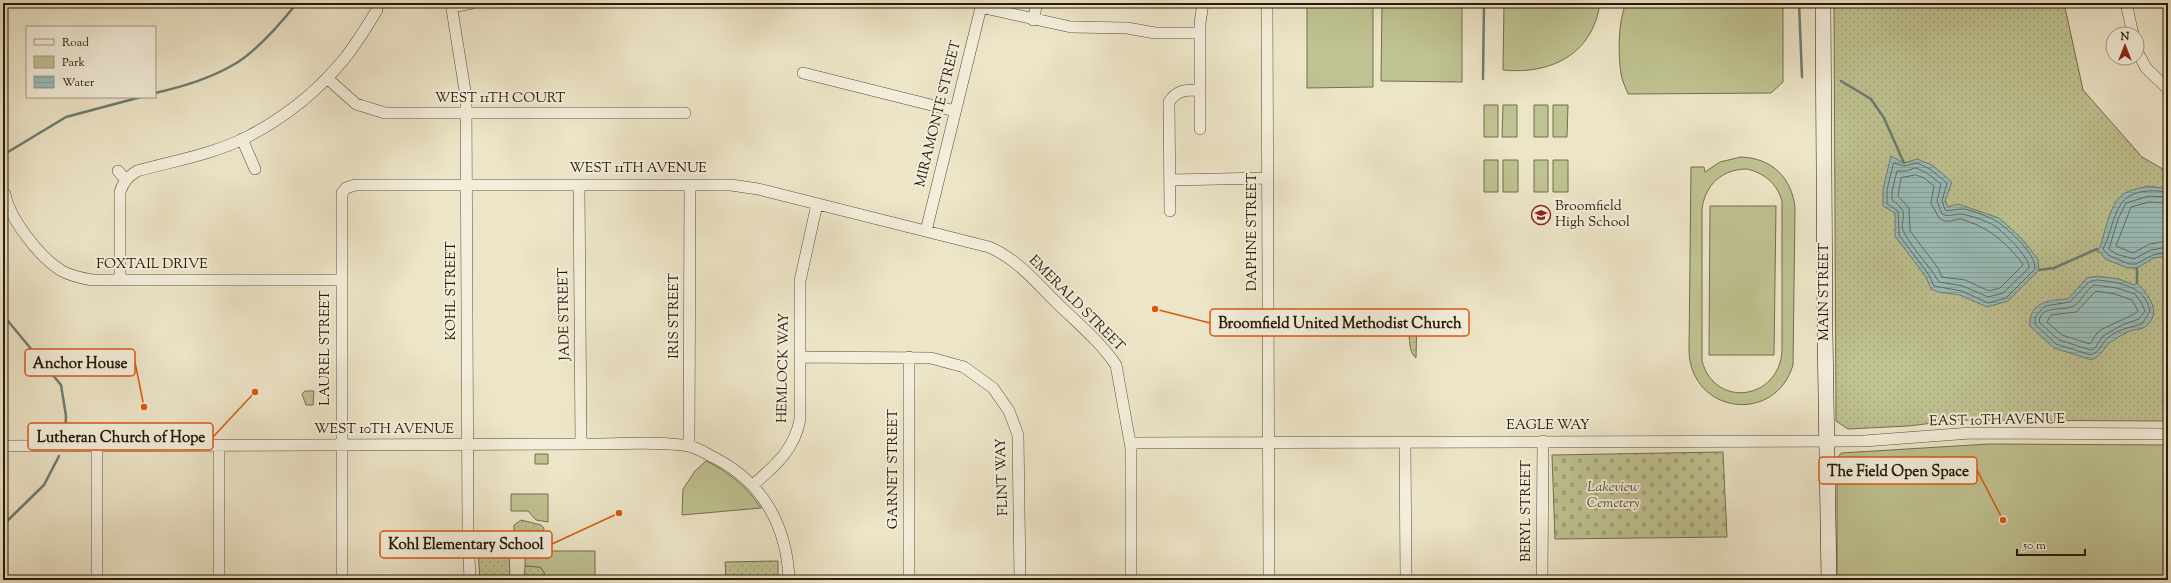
<svg xmlns="http://www.w3.org/2000/svg" width="2171" height="583" viewBox="0 0 2171 583" font-family="'Sorts Mill Goudy',serif">
<defs>
<pattern id="grass-dots" width="8" height="8" patternUnits="userSpaceOnUse"><rect width="8" height="8" fill="#bfc291"/><path d="M2 2h.1M6 6h.1" fill="none" stroke="#a4a67c" stroke-width="1.8" stroke-linecap="round"/></pattern>
<pattern id="cemetery-stones" width="16" height="16" patternUnits="userSpaceOnUse"><rect width="16" height="16" fill="#bfc291"/><path d="M2 7V4a2 2 0 0 1 4 0v3zM10 15v-3a2 2 0 0 1 4 0v3z" fill="#a4a67c"/></pattern>
<pattern id="water-rules" width="6" height="5" patternUnits="userSpaceOnUse"><rect width="6" height="5" fill="#9abebb"/><path d="M0 2.5h6" fill="none" stroke="#85a39f"/></pattern>
</defs>
<rect width="100%" height="100%" fill="#ede5c8"/>
<filter id="stains"><feTurbulence type="fractalNoise" baseFrequency=".005" numOctaves="4"/><feColorMatrix values="0 0 0 0 .2 0 0 0 0 .09 0 0 0 0 .02 0 0 0 .5 -.17"/></filter>
<radialGradient id="worn" r=".72"><stop offset=".6" stop-color="#630" stop-opacity="0"/><stop offset="1" stop-color="#630" stop-opacity=".3"/></radialGradient>
<!-- grass -->
<path fill="url(#grass-dots)" stroke="#736e4d" d="M1834,3H2064L2083,90L2142,157L2168,172V421L1959,420L1908,426L1848,429L1836,421Z
M1400,315H1417L1416,358C1404,348 1416,327 1398,319Z
M521,520L541,525L544,528L543,534L541,536L529,535L522,537L514,533V525Z
M509,550L510,580H480L478,551Z
M778,561V580H726L725,562Z
M525,566L540,567L544,572L546,580H524Z"/>
<!-- cemetery -->
<path fill="url(#cemetery-stones)" stroke="#736e4d" d="M1723,452L1727,537L1555,539L1552,455Z"/>
<!-- park -->
<path fill="#bfc291" stroke="#736e4d" fill-rule="evenodd" d="M1307,3H1373V87L1307,88Z
M1382,3H1462V82L1381,81Z
M1504,3H1600C1593,54 1551,75 1503,70Z
M1626,3H1783V82L1771,93L1628,94C1626,88 1622,81 1621,74C1618,53 1618,22 1626,3Z
M1484,105H1498V137H1484Z
M1503,105H1517V137H1502Z
M1534,105H1548V137H1534Z
M1553,105H1568L1567,137H1553Z
M1741,157C1772,158 1792,178 1795,208L1793,365C1775,425 1691,414 1689,351L1691,167H1704L1705,172L1720,162ZM1747,169C1764,173 1777,183 1782,201V351C1779,400 1715,409 1702,361V209C1705,185 1722,169 1747,169Z
M1484,160H1498V192H1484Z
M1503,160H1518V192H1503Z
M1534,160H1548V192H1534Z
M1553,160H1568V192H1553Z
M1710,206H1776L1774,355H1709Z
M305,391H314L313,405H306L302,394Z
M1989,444L2168,445V580H1837V459L1841,453Z
M535,454H548V464H535Z
M706,461C729,472 747,487 761,508L682,515L683,489L695,471Z
M511,494H548V522L536,520L528,511H511Z
M525,551H595V579L546,580L544,572L540,567L525,566Z"/>
<!-- water -->
<path fill="url(#water-rules)" stroke="#6c7c74" d="M1891,156L1904,163L1917,159L1932,165L1952,182L1945,201L1948,207L1958,204L1999,218L2022,239L2038,259L2039,270L2008,301L1987,307L1960,295L1938,292L1931,289L1926,277L1895,236V213L1883,206V189Z
M2148,186L2168,189V256L2154,258L2137,268H2128L2105,259L2100,252H2097L2101,245C2105,231 2109,209 2119,198C2125,190 2139,189 2148,186Z
M2097,276L2119,279L2134,285L2137,283C2149,295 2163,313 2145,327C2142,329 2137,329 2133,330C2126,332 2120,336 2114,340C2103,346 2105,353 2092,360L2054,348L2030,326C2028,301 2051,300 2068,299L2087,278Z"/>
<g fill="none" stroke-linecap="round" stroke-linejoin="round">
<!-- shore -->
<path stroke="#606c62" stroke-width="1" d="M1894,163L1904,166L1917,163L1930,169L1947,183L1942,201L1945,210C1951,212 1960,207 1969,210C1978,213 1990,217 1998,222C2010,231 2036,254 2035,269L2006,298L1988,303L1962,291L1934,286L1929,275L1899,235L1898,211L1887,204V190Z
M1916,168L1927,173L1941,184L1937,201L1942,214C1950,218 1957,212 1966,215C1975,217 1987,221 1995,226C2004,233 2030,257 2029,268L2003,293L1988,297L1963,286L1939,282C1929,265 1914,251 1905,234C1896,220 1914,215 1892,200V191L1897,171H1906Z
M1916,175L1924,178L1934,186L1931,203L1939,218C1947,224 1951,220 1960,219C1964,219 1970,223 1975,224C1995,233 2009,246 2023,264L2022,266L2000,288L1989,291L1965,280L1942,277L1938,268L1910,231L1909,208L1898,196L1901,178Z
M2168,192C2162,192 2155,190 2149,191C2112,192 2116,224 2103,249L2108,255L2129,264H2136L2153,255L2168,252
M2168,197L2149,196L2126,203L2118,219L2109,249L2116,254L2134,259L2151,250L2168,247
M2168,203L2149,202L2131,207L2116,246L2133,253L2150,244L2168,241
M2097,280C2119,282 2145,286 2150,311L2142,324C2130,327 2112,331 2104,342C2099,348 2099,352 2091,355L2056,344L2035,324V317L2045,306L2070,302L2089,282Z
M2094,285L2117,288L2135,294L2141,302L2145,311L2139,319L2122,325L2103,336L2095,348L2091,350L2059,340L2039,322C2041,305 2059,311 2071,307C2080,305 2085,290 2094,285Z
M2096,291L2115,294L2132,300L2138,311C2135,315 2107,326 2099,331C2095,335 2093,340 2090,344L2062,335L2047,322L2051,315L2076,312Z"/>
<!-- stream -->
<path stroke="#6c7c74" stroke-width="2.5" d="M1799,3L1802,77
M1483,79L1484,3
M1841,81L1871,99L1884,118L1904,163
M155,93C182,87 209,79 233,65C256,52 281,23 297,3
M3,155L66,117L141,97
M2137,268V283
M2039,270L2054,268L2097,249
M3,315L61,385L66,416L65,434
M3,525L44,485L59,456"/>
<defs>
<path id="minor" d="M451,3L466,97L468,534L470,580
M1267,3L1269,580
M2126,3L2133,34
M452,7L472,3
M980,7L1071,27L1127,28L1155,33H1200
M1033,20L1037,3
M2137,51L2146,68L2168,89
M803,73L955,111
M327,78L356,104L385,113H685
M1200,129V23L1203,3
M242,139L255,169
M118,171L126,180
M1170,180L1267,178
M579,185L581,444
M5,194C9,218 40,258 62,271C71,276 81,278 92,280H341
M1170,211L1169,102C1177,89 1187,90 1200,90
M926,231L982,3
M120,280V192C123,182 128,177 137,171C173,161 214,154 247,137C284,118 319,90 345,58C357,43 367,26 377,10
M800,357L931,358L964,367L993,388L1009,411L1018,435L1020,580
M909,357V580
M1405,442L1406,580
M1131,443L1864,441L1971,433L2168,434
M3,446L595,444C625,444 659,441 689,446C699,448 708,455 717,459C764,484 787,527 789,580
M97,446V580
M219,446V580
M689,446L690,185
M753,485C775,466 795,449 800,419V281L817,204
M342,580V193L346,188L355,185H731L758,189L989,247C1018,259 1039,286 1061,307C1080,325 1101,343 1116,365L1131,448V580
M1542,580L1543,441"/>
<path id="secondary" d="M1823,3L1825,333L1829,580"/>
</defs>
<!-- minor casing -->
<use href="#minor" stroke="#584d39" stroke-width="12"/>
<!-- secondary casing -->
<use href="#secondary" stroke="#271a09" stroke-width="16"/>
<!-- minor -->
<use href="#minor" stroke="#f3eedb" stroke-width="11"/>
<!-- secondary -->
<use href="#secondary" stroke="#f3eedb" stroke-width="15"/>
</g>
<!-- icons -->
<defs>
<symbol id="school-ring" viewBox="-11 -11 22 22"><circle r="9.5" fill="#f3eedb" stroke="#8f2418" stroke-width="1.5"/><path d="M0-5L7-2L0 1L-7-2ZM-4 1L0 2.5L4 1V4Q0 6-4 4Z" fill="#8f2418"/></symbol>
</defs>
<g fill-rule="evenodd">
<use href="#school-ring" x="1530" y="204" width="22" height="22"/>
</g>
<g text-anchor="middle" dominant-baseline="central" stroke-width="4" stroke-linejoin="round" paint-order="stroke">
<!-- street labels -->
<g font-size="14" fill="#271a09" stroke="#f3eedb">
<text x="500" y="99">WEST 11TH COURT</text>
<text transform="translate(939 114) rotate(-76)">MIRAMONTE STREET</text>
<text x="638" y="169">WEST 11TH AVENUE</text>
<text transform="translate(1253 232) rotate(-90)">DAPHNE STREET</text>
<text x="152" y="265">FOXTAIL DRIVE</text>
<text transform="translate(452 291) rotate(-90)">KOHL STREET</text>
<text transform="translate(1825 292) rotate(-90)">MAIN STREET</text>
<text transform="translate(1076 304) rotate(45)">EMERALD STREET</text>
<text transform="translate(565 314) rotate(-91)">JADE STREET</text>
<text transform="translate(675 316) rotate(-90)">IRIS STREET</text>
<text transform="translate(326 348) rotate(-90)">LAUREL STREET</text>
<text transform="translate(784 368) rotate(-89)">HEMLOCK WAY</text>
<text transform="translate(1997 421) rotate(-1)">EAST 10TH AVENUE</text>
<text x="1548" y="426">EAGLE WAY</text>
<text x="384" y="430">WEST 10TH AVENUE</text>
<text transform="translate(894 469) rotate(-90)">GARNET STREET</text>
<text transform="translate(1003 477) rotate(-92)">FLINT WAY</text>
<text transform="translate(1527 511) rotate(-90)">BERYL STREET</text>
</g>
<!-- poi labels -->
<g font-size="14" fill="#271a09" stroke="#f3eedb" text-anchor="start">
<text x="1555" y="207">Broomfield<tspan x="1555" dy="16">High School</tspan></text>
</g>
<!-- park labels -->
<g font-size="14" font-style="italic" fill="#554c32" stroke="#f3eedb">
<text x="1613" y="488">Lakeview<tspan x="1613" dy="16">Cemetery</tspan></text>
</g>
</g>
<!-- callouts -->
<path fill="none" stroke="#de560c" stroke-width="1.5" d="M1155 309L1210 323M144 407L135 362M255 392L213 437M2003 520L1977 470M619 513L552 544"/>
<g fill="#de560c" stroke="#f3eedb" stroke-width="1.5">
<circle cx="1155" cy="309" r="4"/>
<circle cx="144" cy="407" r="4"/>
<circle cx="255" cy="392" r="4"/>
<circle cx="2003" cy="520" r="4"/>
<circle cx="619" cy="513" r="4"/>
</g>
<g fill="#f3eedb" stroke="#de560c" stroke-width="1.5">
<rect x="1210" y="309" width="259" height="27" rx="4"/>
<rect x="25" y="349" width="110" height="27" rx="4"/>
<rect x="28" y="423" width="185" height="27" rx="4"/>
<rect x="1819" y="457" width="158" height="27" rx="4"/>
<rect x="380" y="531" width="172" height="27" rx="4"/>
</g>
<g font-size="15" text-anchor="middle" font-weight="bold" fill="#271a09">
<text x="1340" y="328">Broomfield United Methodist Church</text>
<text x="80" y="368">Anchor House</text>
<text x="121" y="442">Lutheran Church of Hope</text>
<text x="1898" y="476">The Field Open Space</text>
<text x="466" y="549">Kohl Elementary School</text>
</g>
<!-- margin -->
<rect width="2171" height="583" fill="none" stroke="#ede5c8" stroke-width="16"/>
<rect x="4" y="4" width="2163" height="575" fill="none" stroke="#271a09" stroke-width="2"/>
<rect x="8" y="8" width="2155" height="567" fill="none" stroke="#271a09"/>
<!-- legend -->
<rect x="26" y="26" width="130" height="72" fill="#f3eedb" stroke="#a19987"/>
<rect x="34" y="39" width="20" height="6" fill="#f3eedb" stroke="#a19987"/>
<text x="62" y="46" font-size="12" fill="#271a09">Road</text>
<rect x="34" y="56" width="20" height="12" fill="#bfc291" stroke="#a19987"/>
<text x="62" y="66" font-size="12" fill="#271a09">Park</text>
<rect x="34" y="76" width="20" height="12" fill="url(#water-rules)" stroke="#a19987"/>
<text x="62" y="86" font-size="12" fill="#271a09">Water</text>
<!-- north arrow -->
<g transform="translate(2125 46)"><circle r="19" fill="#f3eedb" stroke="#a19987"/>
<path d="M0-3L7 15L0 10L-7 15Z" fill="#8f2418"/>
<text y="-6" font-size="11" font-weight="bold" text-anchor="middle" fill="#271a09">N</text>
</g>
<!-- scale -->
<path d="M2017 549v6h68v-6" fill="none" stroke="#271a09" stroke-width="2"/>
<text x="2023" y="549" font-size="12" fill="#271a09" stroke="#f3eedb" stroke-width="3" paint-order="stroke">50 m</text>
<rect width="100%" height="100%" filter="url(#stains)"/>
<rect width="100%" height="100%" fill="url(#worn)"/>
</svg>
